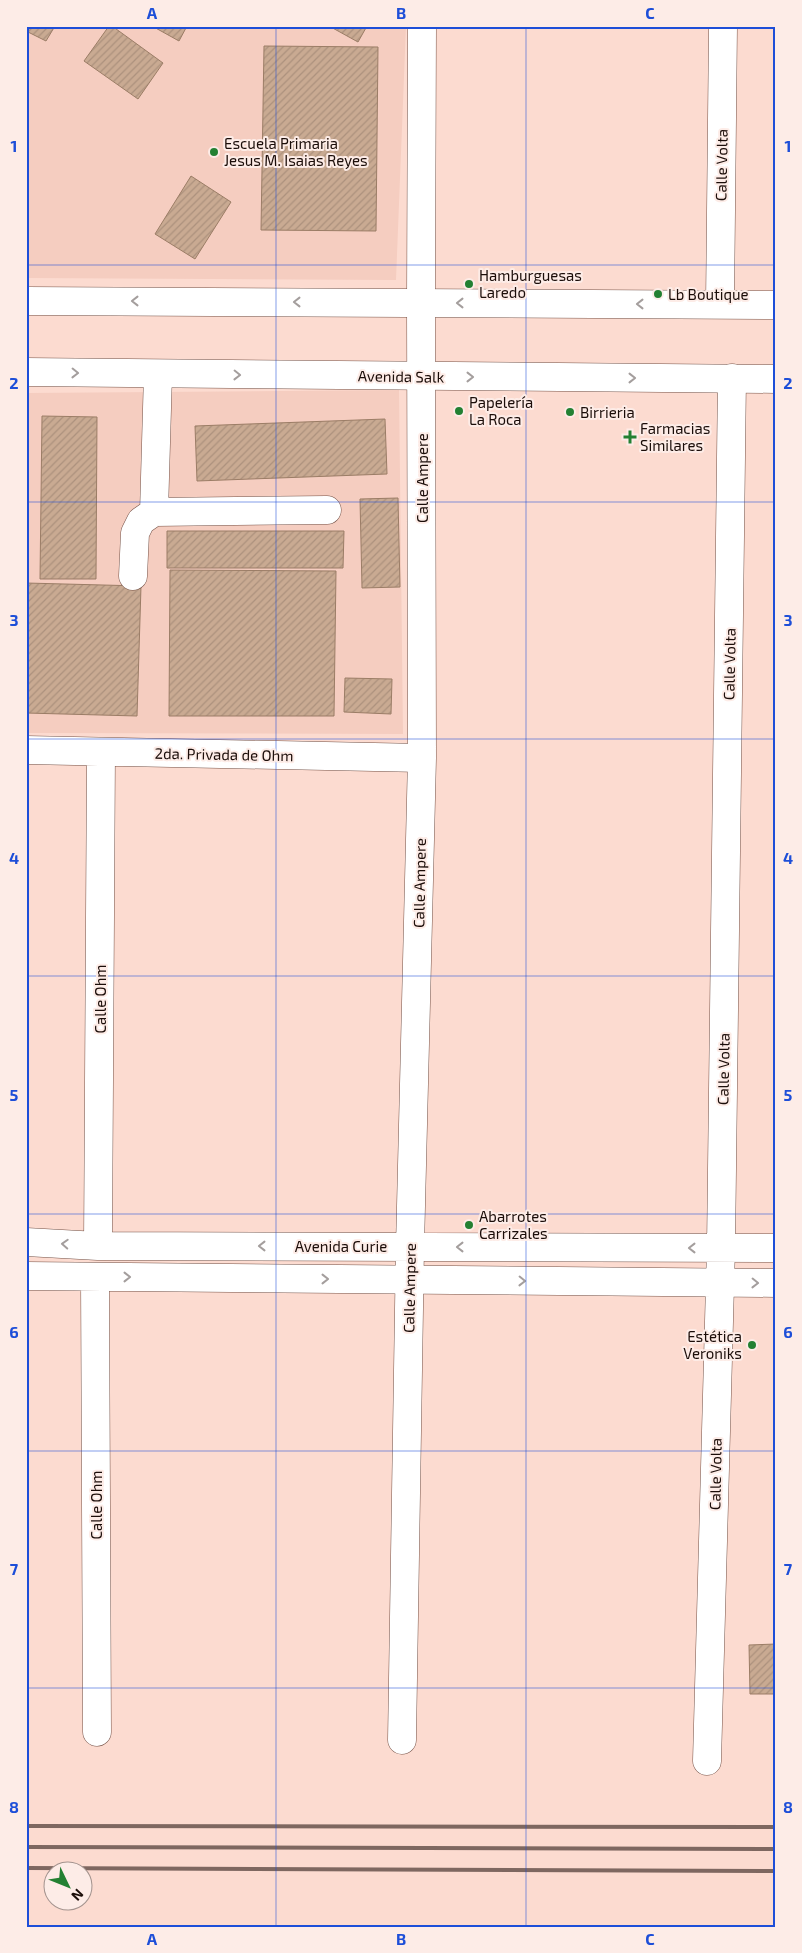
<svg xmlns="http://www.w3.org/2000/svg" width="802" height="1953" viewBox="0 0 802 1953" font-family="'Exo 2',sans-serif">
<defs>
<pattern id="building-hatch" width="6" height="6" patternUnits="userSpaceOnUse" patternTransform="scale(1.25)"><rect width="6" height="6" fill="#c9aa92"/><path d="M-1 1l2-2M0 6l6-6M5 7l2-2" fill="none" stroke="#ac917d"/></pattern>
</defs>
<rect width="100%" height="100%" fill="#fcdbd0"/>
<!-- built -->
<path fill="#f5cdc0" d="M26,26H406L396,280L26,278Z
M399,390L403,734L26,733V393Z"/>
<!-- building -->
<path fill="url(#building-hatch)" stroke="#9b7d66" d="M26,26H55L46,41L26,31Z
M109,26H112L163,63L138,99L84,61Z
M152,26H187L179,41Z
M329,26H367L358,42Z
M264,46L378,47L376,231L261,230Z
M191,176L231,202L195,259L155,234Z
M42,416L97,417L96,579H40Z
M385,419L387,474L197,481L195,426Z
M398,498L400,587L362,588L360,499Z
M167,531H344L343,568H167Z
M170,570L336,571L334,716H169Z
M26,583L141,586L137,716L26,713Z
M345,678L392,679L391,714L344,712Z
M776,1644V1694H750L749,1645Z"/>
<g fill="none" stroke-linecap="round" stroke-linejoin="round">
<defs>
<path id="minor" d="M720,304L723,26
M154,512L158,374
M133,576L135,533L141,521L154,512L327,510
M26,750L422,758
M26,1242L98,1246L776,1248
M98,1246L101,752
M26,1276L776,1283
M95,1277L97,1732
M402,1740L410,1247L422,758L421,303L422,26
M707,1761L721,1248L732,378"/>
<path id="major" d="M26,301L776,305
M26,372L776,379"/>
</defs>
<!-- minor casing -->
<use href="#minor" stroke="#755247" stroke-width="29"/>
<!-- major casing -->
<use href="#major" stroke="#755247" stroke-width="29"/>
<!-- minor -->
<use href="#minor" stroke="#fff" stroke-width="28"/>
<!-- major -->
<use href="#major" stroke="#fff" stroke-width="28"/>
<!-- rail -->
<path stroke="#7e6760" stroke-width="4" d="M26,1826L776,1827
M26,1847L776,1849
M26,1868L776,1871"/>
</g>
<!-- one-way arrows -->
<defs><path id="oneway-chevron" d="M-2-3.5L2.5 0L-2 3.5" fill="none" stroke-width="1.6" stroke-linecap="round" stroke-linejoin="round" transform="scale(1.25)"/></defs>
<g stroke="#a49e9d">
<use href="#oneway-chevron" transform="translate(135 301) rotate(-180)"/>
<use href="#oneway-chevron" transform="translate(297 302) rotate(-180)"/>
<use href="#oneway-chevron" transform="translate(460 303) rotate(-180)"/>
<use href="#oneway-chevron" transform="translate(640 304) rotate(-180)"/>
<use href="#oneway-chevron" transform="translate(75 373) rotate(1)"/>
<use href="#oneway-chevron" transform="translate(237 375) rotate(1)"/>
<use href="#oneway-chevron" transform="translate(470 377)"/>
<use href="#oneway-chevron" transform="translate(632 378)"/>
<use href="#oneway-chevron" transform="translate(65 1244) rotate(-177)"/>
<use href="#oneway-chevron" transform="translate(262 1246) rotate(-180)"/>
<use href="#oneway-chevron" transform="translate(460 1247) rotate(-180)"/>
<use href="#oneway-chevron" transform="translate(692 1248) rotate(-180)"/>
<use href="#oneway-chevron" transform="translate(127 1277)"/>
<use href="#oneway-chevron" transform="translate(325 1279)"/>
<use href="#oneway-chevron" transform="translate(522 1281) rotate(1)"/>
<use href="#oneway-chevron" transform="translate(755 1283) rotate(1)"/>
</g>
<!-- grid -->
<path fill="none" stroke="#1d4ed8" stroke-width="1" stroke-opacity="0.55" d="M276,26V1927M526,26V1927M26,265H776M26,502H776M26,739H776M26,976H776M26,1214H776M26,1451H776M26,1688H776"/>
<!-- markers -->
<g fill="#238032" stroke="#fdece7" stroke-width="2">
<circle cx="214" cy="152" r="5"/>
<circle cx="469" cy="284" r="5"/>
<circle cx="658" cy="294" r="5"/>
<circle cx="459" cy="411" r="5"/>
<circle cx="570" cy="412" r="5"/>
<path d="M627.5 429.5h5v5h5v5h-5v5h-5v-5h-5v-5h5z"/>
<circle cx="469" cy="1225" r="5"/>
<circle cx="752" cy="1345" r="5"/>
</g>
<g text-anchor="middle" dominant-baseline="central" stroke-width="4" stroke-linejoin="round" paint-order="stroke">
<!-- poi labels -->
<g font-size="15" fill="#1b0d09" stroke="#fdece7" text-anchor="start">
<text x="224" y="143">Escuela Primaria<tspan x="224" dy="17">Jesus M. Isaias Reyes</tspan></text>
<text x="479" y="275">Hamburguesas<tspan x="479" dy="17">Laredo</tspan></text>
<text x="668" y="294">Lb Boutique</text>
<text x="469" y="402">Papelería<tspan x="469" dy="17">La Roca</tspan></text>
<text x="580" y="412">Birrieria</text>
<text x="640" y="428">Farmacias<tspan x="640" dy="17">Similares</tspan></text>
<text x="479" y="1216">Abarrotes<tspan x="479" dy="17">Carrizales</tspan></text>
<text x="742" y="1336" text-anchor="end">Estética<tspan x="742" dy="17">Veroniks</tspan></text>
</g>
<!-- street labels -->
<g font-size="15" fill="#1b0d09" stroke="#fdece7">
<text transform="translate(721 165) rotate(-89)">Calle Volta</text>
<text transform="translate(401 376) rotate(1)">Avenida Salk</text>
<text transform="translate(422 478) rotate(-90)">Calle Ampere</text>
<text transform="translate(729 664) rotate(-89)">Calle Volta</text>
<text transform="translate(224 754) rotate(1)">2da. Privada de Ohm</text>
<text transform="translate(419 883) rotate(-89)">Calle Ampere</text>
<text transform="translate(100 999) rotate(-90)">Calle Ohm</text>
<text transform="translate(723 1069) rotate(-89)">Calle Volta</text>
<text x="341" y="1246">Avenida Curie</text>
<text transform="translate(409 1288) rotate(-89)">Calle Ampere</text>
<text transform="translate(715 1474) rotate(-89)">Calle Volta</text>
<text transform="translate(96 1505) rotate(-90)">Calle Ohm</text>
</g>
</g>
<!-- border -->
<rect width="802" height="1953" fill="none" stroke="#fdece7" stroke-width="55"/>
<!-- north arrow -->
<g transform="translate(68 1886) rotate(133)"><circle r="24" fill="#fdece7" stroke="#a3938e"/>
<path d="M0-4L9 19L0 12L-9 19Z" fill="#238032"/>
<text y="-8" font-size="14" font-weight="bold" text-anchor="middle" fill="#1b0d09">N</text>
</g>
<rect x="28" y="28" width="746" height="1898" fill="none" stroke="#1d4ed8" stroke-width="2"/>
<g font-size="16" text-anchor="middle" font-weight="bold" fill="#1d4ed8">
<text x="152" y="19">A</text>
<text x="401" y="19">B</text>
<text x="650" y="19">C</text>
<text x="14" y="152">1</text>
<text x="788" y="152">1</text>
<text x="14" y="389">2</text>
<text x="788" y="389">2</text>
<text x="14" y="626">3</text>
<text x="788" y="626">3</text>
<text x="14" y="864">4</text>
<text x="788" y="864">4</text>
<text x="14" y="1101">5</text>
<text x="788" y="1101">5</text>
<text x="14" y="1338">6</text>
<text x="788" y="1338">6</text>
<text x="14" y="1575">7</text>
<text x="788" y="1575">7</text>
<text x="14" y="1813">8</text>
<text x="788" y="1813">8</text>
<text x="152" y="1945">A</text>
<text x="401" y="1945">B</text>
<text x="650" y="1945">C</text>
</g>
</svg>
